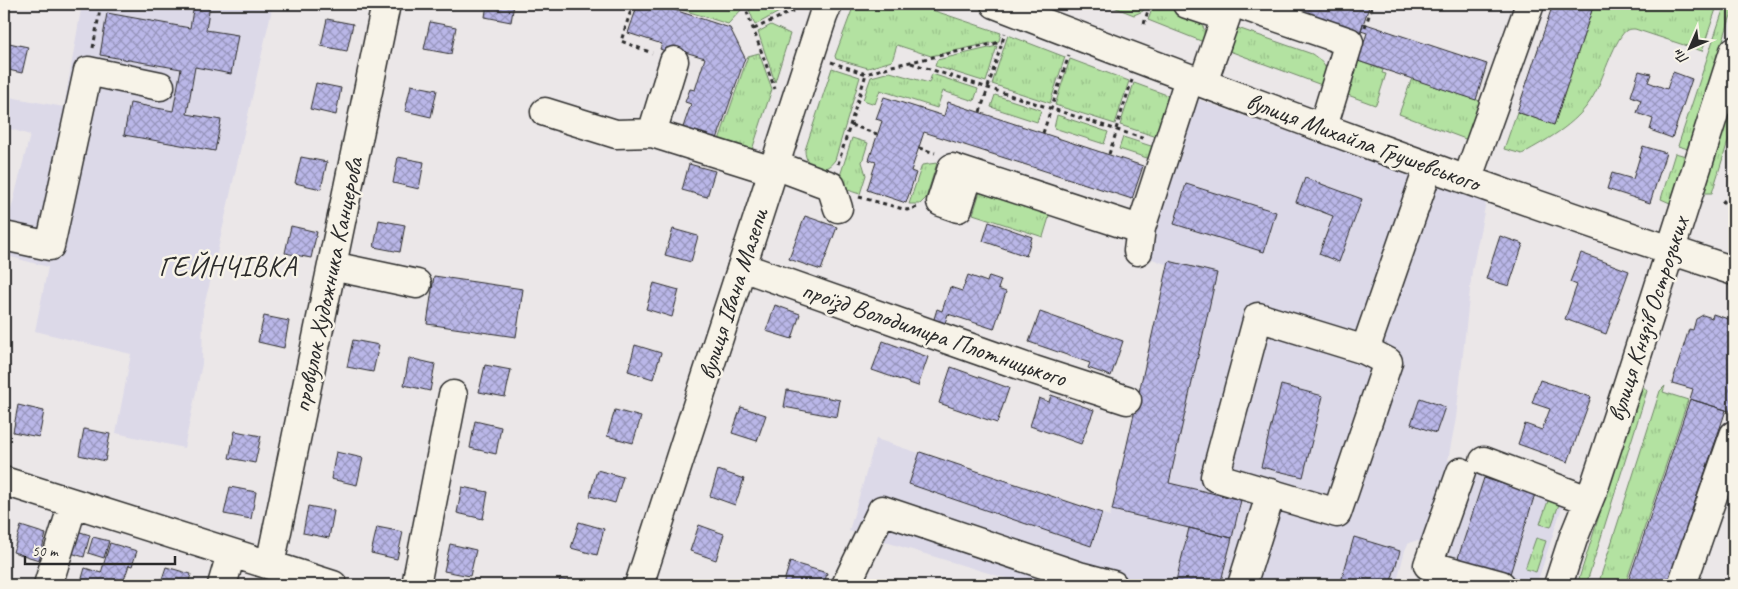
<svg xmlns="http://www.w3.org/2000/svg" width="1738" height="589" viewBox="0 0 1738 589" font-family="Caveat,sans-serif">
<defs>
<pattern id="grass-tufts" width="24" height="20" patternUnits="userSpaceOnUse" patternTransform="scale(1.25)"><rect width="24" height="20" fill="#b3e2a1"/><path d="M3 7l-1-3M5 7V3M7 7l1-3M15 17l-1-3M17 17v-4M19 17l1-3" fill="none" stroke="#9ac28b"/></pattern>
<pattern id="building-cross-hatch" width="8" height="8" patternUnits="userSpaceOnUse" patternTransform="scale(1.25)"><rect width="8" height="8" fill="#bab7e8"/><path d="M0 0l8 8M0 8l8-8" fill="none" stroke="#9795bc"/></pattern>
</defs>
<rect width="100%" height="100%" fill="#ebe7e8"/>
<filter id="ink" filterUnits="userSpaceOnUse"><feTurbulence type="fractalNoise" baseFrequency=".02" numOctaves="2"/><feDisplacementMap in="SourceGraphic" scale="10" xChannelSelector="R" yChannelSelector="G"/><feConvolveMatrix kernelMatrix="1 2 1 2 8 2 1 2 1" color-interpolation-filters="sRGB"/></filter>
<g filter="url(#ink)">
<!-- built -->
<path fill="#dcd9e8" d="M82,4H273L213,271L203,309L202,364L184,448L116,433L131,354L35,331L48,267L4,255V217L9,218L30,135L4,127V96L64,107Z
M1194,98L1486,202L1472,271L1456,418L1448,460L1563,504L1538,580L1535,583L1531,585H1519L1462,566L1445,550L1428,542L1414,541L1408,544L1405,550L1396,585H1028L849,531L876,439L1110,516L1168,265L1142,255Z"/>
<!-- grass -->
<path fill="url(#grass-tufts)" stroke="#6f8666" d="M664,4H741L743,8L728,24Z
M747,4H784L781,11L755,25Z
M859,4H903L926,8L1001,33L999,41L931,56L897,45L892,61L868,68L836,59L835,56L852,10Z
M1106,4H1147L1143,11L1134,15Z
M1154,4H1160C1181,11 1208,15 1206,43L1148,20Z
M1594,4H1673L1685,7L1686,4H1710L1717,6L1702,51L1635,29C1632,29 1630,29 1627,30C1616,36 1603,78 1596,91C1581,122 1550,138 1522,154L1504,149L1517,112L1554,125Z
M1725,4H1734V6L1688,149L1678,146Z
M771,25L790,34L775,82L758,32Z
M1232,26L1312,54C1325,63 1330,71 1327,87L1224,49Z
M1008,35L1065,57L1050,103L992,84Z
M997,46L986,82L935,66L937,60Z
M759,53L772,89L750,156L717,146L748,56Z
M1070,59L1129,81L1115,124L1055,105Z
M1358,61L1383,70L1382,73L1386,74L1377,102L1375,105L1345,94L1351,71Z
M832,68L860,77L835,160C824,176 805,169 805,150Z
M890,72L929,83L932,74L978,89L974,101L943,91L937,108L880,90L875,104L863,100L871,77Z
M1412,78L1480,101L1473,130L1468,140L1399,114Z
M1134,83L1167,95L1169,98L1157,137L1120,125Z
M1734,91V122L1712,193H1701Z
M995,95L1041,110L1037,122L991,107Z
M1057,115L1108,132L1104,144L1054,128Z
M1123,137L1154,147L1150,159L1119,149Z
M852,138L868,143L862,162L866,175L860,194C849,191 841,188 840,176Z
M1675,153L1686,156L1670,203L1661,199Z
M937,163L926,198L920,204H909L922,165Z
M982,185L1049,211L1050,214L1043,237L973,214Z
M1641,384L1647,391L1586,585H1577Z
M1665,386L1663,392L1688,400L1625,585H1598L1660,391Z
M1549,498L1559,502V504L1551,527L1540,524Z
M1536,538L1546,541L1536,572L1525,569Z"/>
<!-- building -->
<path fill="url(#building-cross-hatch)" stroke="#2b2b2b" d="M194,4H210L206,30L238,35L231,74L195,67L187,114L221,120L215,151L124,135L130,103L173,111L181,69L100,55L107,13L190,28Z
M487,4H514L511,22L485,17Z
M638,4H656L730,28L745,58L715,145L681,133L691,104L685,102L690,89L695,90L705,58L675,49L673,54L660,49L662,44L628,33Z
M1264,4H1370L1359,36Z
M1553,4H1594L1554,125L1517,112Z
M327,19L353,24L347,51L321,46Z
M430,22L456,27L451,54L424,49Z
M1363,23L1487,64L1476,100L1358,61L1367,33L1361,31Z
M4,42L28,47L22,73L4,69Z
M1639,71L1651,74L1648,82L1667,89L1673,72L1692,79L1672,138L1650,130L1653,119L1637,113L1641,100L1631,96Z
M316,83L341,88L336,115L310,109Z
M411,85L437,90L431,117L405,111Z
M884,97L944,116L948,102L1143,166L1132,199L924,132L911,171L916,173L906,203L867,190L876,162L869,160L882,121L876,119Z
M1643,146L1666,153L1650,203L1607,189L1612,173L1633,179Z
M301,157L327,162L321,189L295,183Z
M398,157L424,162L419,189L393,183Z
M689,164L715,171L707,197L682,190Z
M1305,178L1362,199L1339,262L1319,254L1333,216L1296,202Z
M1186,184L1276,212L1264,252L1174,224Z
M805,216L837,227L821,270L789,259Z
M379,220L405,225L400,252L374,247Z
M989,222L1032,237L1026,256L983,241Z
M291,226L317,232L311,258L285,253Z
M673,229L698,236L691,262L665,255Z
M1500,236L1523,244L1509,286L1486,279Z
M1581,253L1629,271L1606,334L1565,319L1577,285L1570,282Z
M1169,261L1217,273L1169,483L1241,500L1232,538L1112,510Z
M968,275L987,282L989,276L1001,280L998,289L1006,292L994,329L948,314L944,326L933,322L937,309L942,311L950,287L962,291Z
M434,276L523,289L516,337L427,324Z
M654,283L679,290L672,317L646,309Z
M775,305L800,314L792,339L766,331Z
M1040,312L1123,341L1111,376L1088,368L1090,363L1029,342Z
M1713,314L1734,321V404L1732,412L1690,399L1693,389L1672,383L1689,329L1693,330L1696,319L1703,315L1712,318Z
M264,316L289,321L284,348L258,342Z
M353,340L379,345L373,372L347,367Z
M883,341L928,357L918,386L872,370Z
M635,345L661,353L653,379L628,371Z
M409,358L435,364L430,391L404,385Z
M485,365L511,370L505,397L479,392Z
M951,367L1009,388L997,423L939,403Z
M1540,380L1591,397L1568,462L1518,444L1525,424L1542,430L1550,409L1532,403Z
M1281,385L1323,396L1303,477L1261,467Z
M787,390L840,400L837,417L784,407Z
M1051,395L1094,410L1081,444L1030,426L1039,398L1049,402Z
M1420,398L1445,407L1436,433L1411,424Z
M1690,399L1726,410L1667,585H1627Z
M18,405L44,411L39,437L13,432Z
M741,407L766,415L757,441L732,433Z
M615,410L641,417L633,443L607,436Z
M475,421L501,427L496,454L470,448Z
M84,429L110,434L105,461L79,455Z
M235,431L261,436L255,463L229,458Z
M336,452L363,458L357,485L331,479Z
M920,452L1102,513L1091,546L909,484Z
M597,470L623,477L615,503L590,496Z
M718,470L744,479L735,505L710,496Z
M1484,478L1535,494L1510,574L1458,558Z
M230,487L256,492L251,519L224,514Z
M462,487L488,492L483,519L457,513Z
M308,506L334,511L329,538L303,533Z
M1732,510H1734V542H1732Z
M579,522L604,529L597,555L571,548Z
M699,525L724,534L716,560L690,551Z
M21,526L46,534L39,560L13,552Z
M377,527L403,532L397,559L371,553Z
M1189,528L1232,538L1220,585H1175Z
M77,531L90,535L84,557L71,553Z
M93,537L109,541L104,558L88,553Z
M1354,537L1400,551L1390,585H1340Z
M110,543L137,551L132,566L129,565L124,580L141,585H80L85,568L101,573Z
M450,544L476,550L470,576L444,571Z
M790,562L827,573L824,585H783Z
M166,567L191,574L188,585H160Z
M560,579L581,585H558Z"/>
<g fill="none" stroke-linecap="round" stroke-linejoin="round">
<defs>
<path id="minor" d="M1187,4L1226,17L1207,71
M1238,4L1349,42L1327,114
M545,112L616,134L652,133L773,171
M652,133L674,61
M775,165L831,186L838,208
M1472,166L1530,4
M969,174L958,208L941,202L952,168L1136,228H1141
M4,236L50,246L88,71L160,86
M1138,251L1141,228L1189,79
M332,266L417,284
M742,267L1034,370L1127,400
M1365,350L1388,362L1337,513L1215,477L1258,317L1365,350L1429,166
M1484,461L1588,500
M1461,472L1428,565L1501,585
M4,481L333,585
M270,565L386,4
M48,585L73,504
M222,585L231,554
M416,585L453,395
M846,585L882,510L1079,576L1113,585
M1242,585L1271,493
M1558,585L1573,539L1595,485L1626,390L1734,51
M1682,585L1734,435"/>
<path id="major" d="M995,4C1239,98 1485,190 1734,271
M639,585L823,16L828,4"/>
</defs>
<!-- minor casing -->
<use href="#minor" stroke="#2b2b2b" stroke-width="31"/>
<!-- major casing -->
<use href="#major" stroke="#2b2b2b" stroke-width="31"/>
<!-- path -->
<path stroke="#2b2b2b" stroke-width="3" stroke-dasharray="4 4" stroke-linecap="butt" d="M633,4L621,41L652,53
M744,4L775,89
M1144,24L1150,4
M1365,27L1373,4
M754,29L799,8
M93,48L101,4
M831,62L866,74L892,66L1002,42
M911,63L1145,139
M988,87L1005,33
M980,112L988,88
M851,125L877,134
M1116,129L1132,80
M1043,133L1069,55
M919,148L935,153
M1109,154L1117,130
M838,164L866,74
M859,197L907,210L918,207
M1722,203L1734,191"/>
<!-- minor -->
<use href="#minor" stroke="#f7f3e8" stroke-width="28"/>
<!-- major -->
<use href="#major" stroke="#f7f3e8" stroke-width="28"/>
</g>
</g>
<g text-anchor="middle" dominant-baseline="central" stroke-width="5" stroke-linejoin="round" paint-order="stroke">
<!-- street labels -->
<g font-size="25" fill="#2b2b2b" stroke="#f7f3e8">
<text transform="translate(1363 142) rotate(20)">вулиця Михайла Грушевського</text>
<text transform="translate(328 285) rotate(-78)">провулок Художника Канцерова</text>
<text transform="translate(733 294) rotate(-72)">вулиця Івана Мазепи</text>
<text transform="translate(1648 319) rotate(-72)">вулиця Князів Острозьких</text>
<text transform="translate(934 334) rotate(19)">проїзд Володимира Плотницького</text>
</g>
<!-- quarter labels -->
<g font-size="28" letter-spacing="1" fill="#2b2b2b" stroke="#f7f3e8">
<text x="228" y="266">ГЕЙНЧІВКА</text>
</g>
</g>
<!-- margin -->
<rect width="1738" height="589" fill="none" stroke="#f7f3e8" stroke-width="20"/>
<rect x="10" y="10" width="1718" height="569" fill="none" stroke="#2b2b2b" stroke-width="2" filter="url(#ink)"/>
<!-- north arrow -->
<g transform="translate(1690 48) rotate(225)" stroke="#f7f3e8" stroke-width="4" paint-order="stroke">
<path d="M0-4L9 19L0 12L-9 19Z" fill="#2b2b2b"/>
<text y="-8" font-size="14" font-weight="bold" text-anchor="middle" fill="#2b2b2b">Пн</text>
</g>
<!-- scale -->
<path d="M25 556v8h150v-8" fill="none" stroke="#2b2b2b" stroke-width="2.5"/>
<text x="32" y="556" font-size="15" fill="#2b2b2b" stroke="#f7f3e8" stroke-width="4" paint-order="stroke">50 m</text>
</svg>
